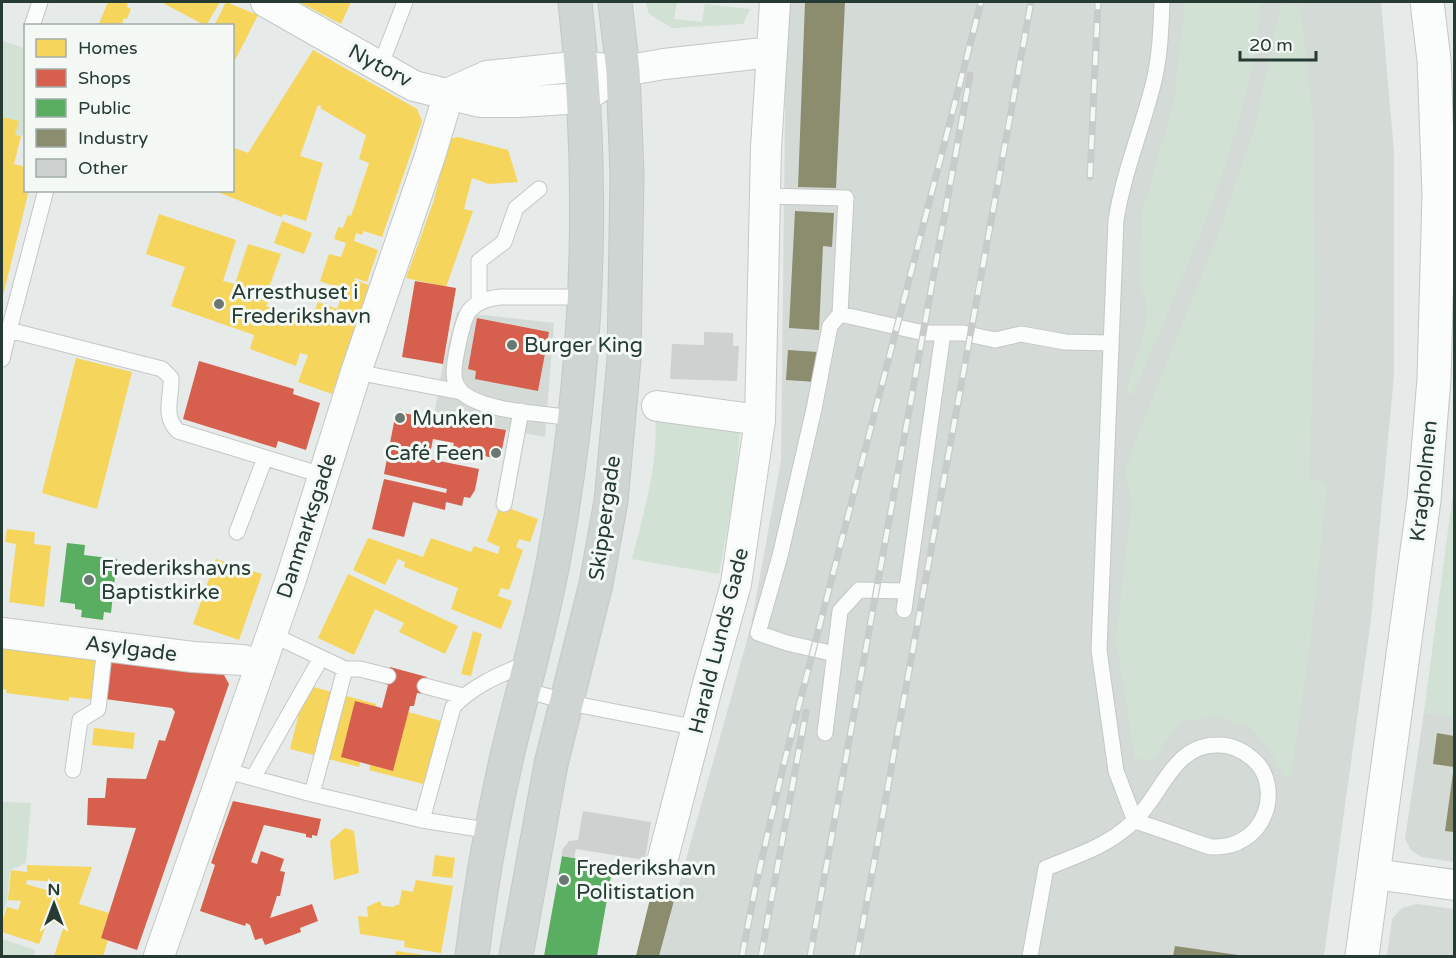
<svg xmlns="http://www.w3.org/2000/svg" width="1456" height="958" viewBox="0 0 1456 958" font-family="'Varela Round',sans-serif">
<rect width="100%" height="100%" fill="#e6eae8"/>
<!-- built -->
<path fill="#d4dbd7" d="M789,2H1381L1394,152V376L1371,619L1324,956H659L751,626L781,460L786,32Z
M457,312L554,323L545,437L434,416L443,364Z
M1424,712L1454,717V862L1421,857L1411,850L1405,839Z
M1417,904L1454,909V956H1387L1392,919L1402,908Z"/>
<!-- green -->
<path fill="#d1e1d4" d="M646,2H677L674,19L702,22L705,4L750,9L743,24L672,28L649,14Z
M1185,2H1261C1249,138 1185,271 1132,395L1126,391L1147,321L1146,298L1139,284L1142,214L1174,101Z
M1281,5L1300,6L1313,120L1315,304L1309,479L1327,483L1311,636L1291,776L1284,777L1271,752L1250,727L1216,716L1180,722L1151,761L1135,758L1116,638L1132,504L1125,472L1138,434L1215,244L1255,127Z
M2,41L25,48V136L15,135L18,121L2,117Z
M655,414L740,431L735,488L719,574L632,559C644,512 659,463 655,414Z
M1454,485V717L1424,712Z
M2,802L31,803L26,863L10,870L7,901L2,918Z
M2,939L35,950L33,956H2Z"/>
<!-- homes -->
<path fill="#f6d55c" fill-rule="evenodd" d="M108,2H122L128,4L127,7L131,9L127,19L124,18L121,26H98Z
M161,2H220L206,26Z
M226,2L258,15L232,66V26H214Z
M299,2H351L341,24Z
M313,50L417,109L422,121L382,237L364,231L362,235L356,233L354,241L378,250L367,282L355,278L354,280L369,285L332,394L298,382L308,355L300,353L296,366L250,349L254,335L171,306L185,267L146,254L159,214L236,240L223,281L235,284L248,244L281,254L266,296L270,297L266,306L311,321L318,302L337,309L344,290L320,281L329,254L341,257L346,243L334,239L338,227L343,228L348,215L351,216L369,163L359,159L366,135L320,108L322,106L318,105L300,156L323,163L306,221L284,214L281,217L215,191L232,190V147L248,153Z
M2,117L19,121L15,135L21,136L14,164L26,167V190H29L2,300Z
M458,137L508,150L518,182L489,184L472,178L464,209L473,211L446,287L406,278L434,200L449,139Z
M282,221L312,233L304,254L274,243Z
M76,358L132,372L97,509L42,493Z
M500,505L538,519L530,542L519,539L516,547L523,550L509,590L501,588L498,596L512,601L501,629L451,609L458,588L404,567L405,562L398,559L385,585L353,570L368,538L423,557L431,538L471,552L474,546L498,554L500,547L487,541Z
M7,529L35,532L34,544L51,546L44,607L9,602L16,544L5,542Z
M216,559L262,574L239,640L193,624Z
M348,574L458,626L445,654L399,632L404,623L375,609L354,655L318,638Z
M473,631L482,634L471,676L461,674Z
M2,649L100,661L95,700L69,697V701L6,693L7,690L2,689Z
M306,685L376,704L359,767L290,749Z
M386,706L456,725L439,788L369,770Z
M94,728L135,733L133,749L92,745Z
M345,828L354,831L359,873L334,880L330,841Z
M435,855L455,858L452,878L432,876Z
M27,865L92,867L79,904L109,913L101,938L108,940L103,956H54L64,926L48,921L39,944L2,932V922L7,907L18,910L21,901L8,900L11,870L27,872ZM27,880L59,882L56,893L26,884Z
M416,880L453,886L441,953L404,947L405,941L360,934L358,916L368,917L367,907L380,901L382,906L394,907L395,905H399L402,890L413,892Z
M396,951L424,955V956H395Z"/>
<!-- shops -->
<path fill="#d6604d" d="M415,281L456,288L443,364L402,357Z
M477,318L549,332L538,391L475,379L476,371L468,369Z
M199,361L294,389L293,394L320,403L306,450L278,441L276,448L183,419Z
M396,412L506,430L500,459L452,450L454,443L433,439L429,459L479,469L475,490L470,498L464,497L462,506L446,502L445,510L413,502L404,537L372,529L384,479L446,493L447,489L384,474Z
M110,662L224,675L229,684L137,950L101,938L136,828L87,825L88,798H105L107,778L146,779L159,740L165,741L175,712L172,708L105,699Z
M390,667L427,677L423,694L417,693L414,706H410L393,771L341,757L355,701L382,708L388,685L385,684Z
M233,801L321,819L317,836L312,835V838L306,837V834L264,825L251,862L257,864L261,851L284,859L280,871L285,872L280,896H277L270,918L312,904L318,921L300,928L301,932L265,945L262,938L255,940L250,925L246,923L245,926L200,911L215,865L211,863Z"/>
<!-- public -->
<path fill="#5aae61" d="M67,543L85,545L84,555L117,559L111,613L104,612L103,620L81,617L82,610L75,609V604L60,602Z
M562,856L613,865L597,956H544Z"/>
<!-- industry -->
<path fill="#8c8c6e" d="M805,2H845L836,188L798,187Z
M795,211L834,213L832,247L823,246L819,330L789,328Z
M788,350L818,352L816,382L786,380Z
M1437,733L1454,736V767L1433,764Z
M1453,773H1454V832L1445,831Z
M651,895L674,901L659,956H636Z
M1175,946L1238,955V956H1173Z"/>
<!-- building -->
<path fill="#cdd1cf" d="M704,332L733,333V346H739L737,381L670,379L672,344L704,345Z
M583,811L651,822L645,860L576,849L574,858L562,856V850L569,841L578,840Z"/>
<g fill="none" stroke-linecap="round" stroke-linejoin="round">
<defs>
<path id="lane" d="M32,26L40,2
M378,66L386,51L405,2
M46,190L9,330L162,369L171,378C172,397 162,416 178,431L325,476
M765,196L846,198L840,314L830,326L814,409L780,556L758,633L787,643L835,654
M479,303V261L504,242L516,208L539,189
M840,314L924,333H963L995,340L1021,334L1065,342L1111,343
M2,359L9,330
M356,372L461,392
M576,418C546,414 487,412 464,394C458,390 454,381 454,374C454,361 462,321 469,311C477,301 489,298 501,297H586
M504,504L521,411
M237,532L265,458
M904,610L943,333
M345,669H360L388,676
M425,686L463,696
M523,690L585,706L698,728
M825,733L840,611L859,590L906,591
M73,770L80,720L98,709L105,646
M224,770L312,794L345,669L271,634
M253,778L321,658
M312,794L422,820
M1135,821L1116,771L1099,650L1116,220C1124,171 1141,132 1153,85C1160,58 1161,29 1162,2
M492,831L422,820L453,707C474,684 502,674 530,662
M1030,956L1046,868C1080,854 1106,847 1133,822C1162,795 1172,746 1216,745C1232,744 1245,751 1256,762C1269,775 1271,797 1265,813C1257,836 1235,848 1212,847C1205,846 1197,842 1190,840C1172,833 1153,827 1135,821"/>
<path id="street" d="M266,2L414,86L480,102H518L583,98L623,71
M449,93L487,76L581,66L623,71L664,64L771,52
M657,406L760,420
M2,633L193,657L243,660L260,664
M663,858L708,684L736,584L760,420L766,148L775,2
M1374,874L1454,885
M159,956L291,579L356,372L430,156L449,93"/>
<path id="secondary" d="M1362,956L1424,500L1434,379L1439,194L1434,60L1427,2"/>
<path id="primary" d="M472,956C480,889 492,822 507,756C523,688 543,621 555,552C588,370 596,186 575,2
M516,956L551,764L596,584L611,501L624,360L627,174L623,71L615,2"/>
</defs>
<!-- lane casing -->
<use href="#lane" stroke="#c3c7c5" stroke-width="17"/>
<!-- street casing -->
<use href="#street" stroke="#c3c7c5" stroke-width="32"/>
<!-- secondary casing -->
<use href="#secondary" stroke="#c2c7c5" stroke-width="35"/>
<!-- primary casing -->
<use href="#primary" stroke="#c2c9c6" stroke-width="35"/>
<!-- lane -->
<use href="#lane" stroke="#fbfcfc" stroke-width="15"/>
<!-- street -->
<use href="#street" stroke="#fbfcfc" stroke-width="30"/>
<!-- secondary -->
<use href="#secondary" stroke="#fbfcfc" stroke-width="33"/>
<!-- primary -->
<use href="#primary" stroke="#cfd5d3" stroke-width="33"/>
<defs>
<path id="rail" d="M1090,177L1098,2
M742,956L755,889L783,767L981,2
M761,956L806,712
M810,956L970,75
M857,956L1031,2"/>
</defs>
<!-- rail casing -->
<use href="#rail" stroke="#c7cbc9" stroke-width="7"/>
<!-- rail -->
<use href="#rail" stroke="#f4f9f6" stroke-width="4.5" stroke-dasharray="14" stroke-linecap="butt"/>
</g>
<!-- markers -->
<g fill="#697872" stroke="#f4f9f6" stroke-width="2">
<circle cx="219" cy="304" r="6"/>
<circle cx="512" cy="345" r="6"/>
<circle cx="400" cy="418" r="6"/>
<circle cx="496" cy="453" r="6"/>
<circle cx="89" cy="580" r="6"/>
<circle cx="564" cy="880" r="6"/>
</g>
<g text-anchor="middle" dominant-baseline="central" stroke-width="6" stroke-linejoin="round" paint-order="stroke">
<!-- street labels -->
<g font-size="21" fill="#253b33" stroke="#f4f9f6">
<text transform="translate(380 66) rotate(28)">Nytorv</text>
<text transform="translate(1424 481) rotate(-84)">Kragholmen</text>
<text transform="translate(605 518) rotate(-82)">Skippergade</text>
<text transform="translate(307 526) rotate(-72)">Danmarksgade</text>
<text transform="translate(719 641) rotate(-76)">Harald Lunds Gade</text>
<text transform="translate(131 649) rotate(7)">Asylgade</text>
</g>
<!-- poi labels -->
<g font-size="21" fill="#253b33" stroke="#f4f9f6" text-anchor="start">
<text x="231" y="292">Arresthuset i<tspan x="231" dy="24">Frederikshavn</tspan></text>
<text x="524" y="345">Burger King</text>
<text x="412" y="418">Munken</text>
<text x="484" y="453" text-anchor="end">Café Feen</text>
<text x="101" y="568">Frederikshavns<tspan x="101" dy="24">Baptistkirke</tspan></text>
<text x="576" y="868">Frederikshavn<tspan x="576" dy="24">Politistation</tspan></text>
</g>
</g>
<!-- border -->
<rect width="1456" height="958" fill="none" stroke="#253b33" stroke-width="6"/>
<!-- legend -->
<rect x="24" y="24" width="210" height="168" fill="#f4f9f6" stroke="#a1ada8" stroke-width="1.5"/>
<rect x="36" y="39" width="30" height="18" fill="#f6d55c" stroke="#a1ada8" stroke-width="1.5"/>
<text x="78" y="54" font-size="18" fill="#253b33">Homes</text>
<rect x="36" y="69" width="30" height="18" fill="#d6604d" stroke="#a1ada8" stroke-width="1.5"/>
<text x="78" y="84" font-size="18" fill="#253b33">Shops</text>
<rect x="36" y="99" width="30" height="18" fill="#5aae61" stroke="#a1ada8" stroke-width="1.5"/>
<text x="78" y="114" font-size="18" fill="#253b33">Public</text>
<rect x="36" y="129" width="30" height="18" fill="#8c8c6e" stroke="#a1ada8" stroke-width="1.5"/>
<text x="78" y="144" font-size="18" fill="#253b33">Industry</text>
<rect x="36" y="159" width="30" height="18" fill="#cdd1cf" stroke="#a1ada8" stroke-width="1.5"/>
<text x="78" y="174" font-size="18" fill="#253b33">Other</text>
<!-- north arrow -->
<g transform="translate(54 904)" stroke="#f4f9f6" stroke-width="4.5" paint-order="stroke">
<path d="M0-4.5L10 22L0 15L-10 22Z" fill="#253b33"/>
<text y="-9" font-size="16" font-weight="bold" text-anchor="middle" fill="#253b33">N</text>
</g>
<!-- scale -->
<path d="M1240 51v9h76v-9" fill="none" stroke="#253b33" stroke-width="3"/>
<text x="1249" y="51" font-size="18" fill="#253b33" stroke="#f4f9f6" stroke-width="4.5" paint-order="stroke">20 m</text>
</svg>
